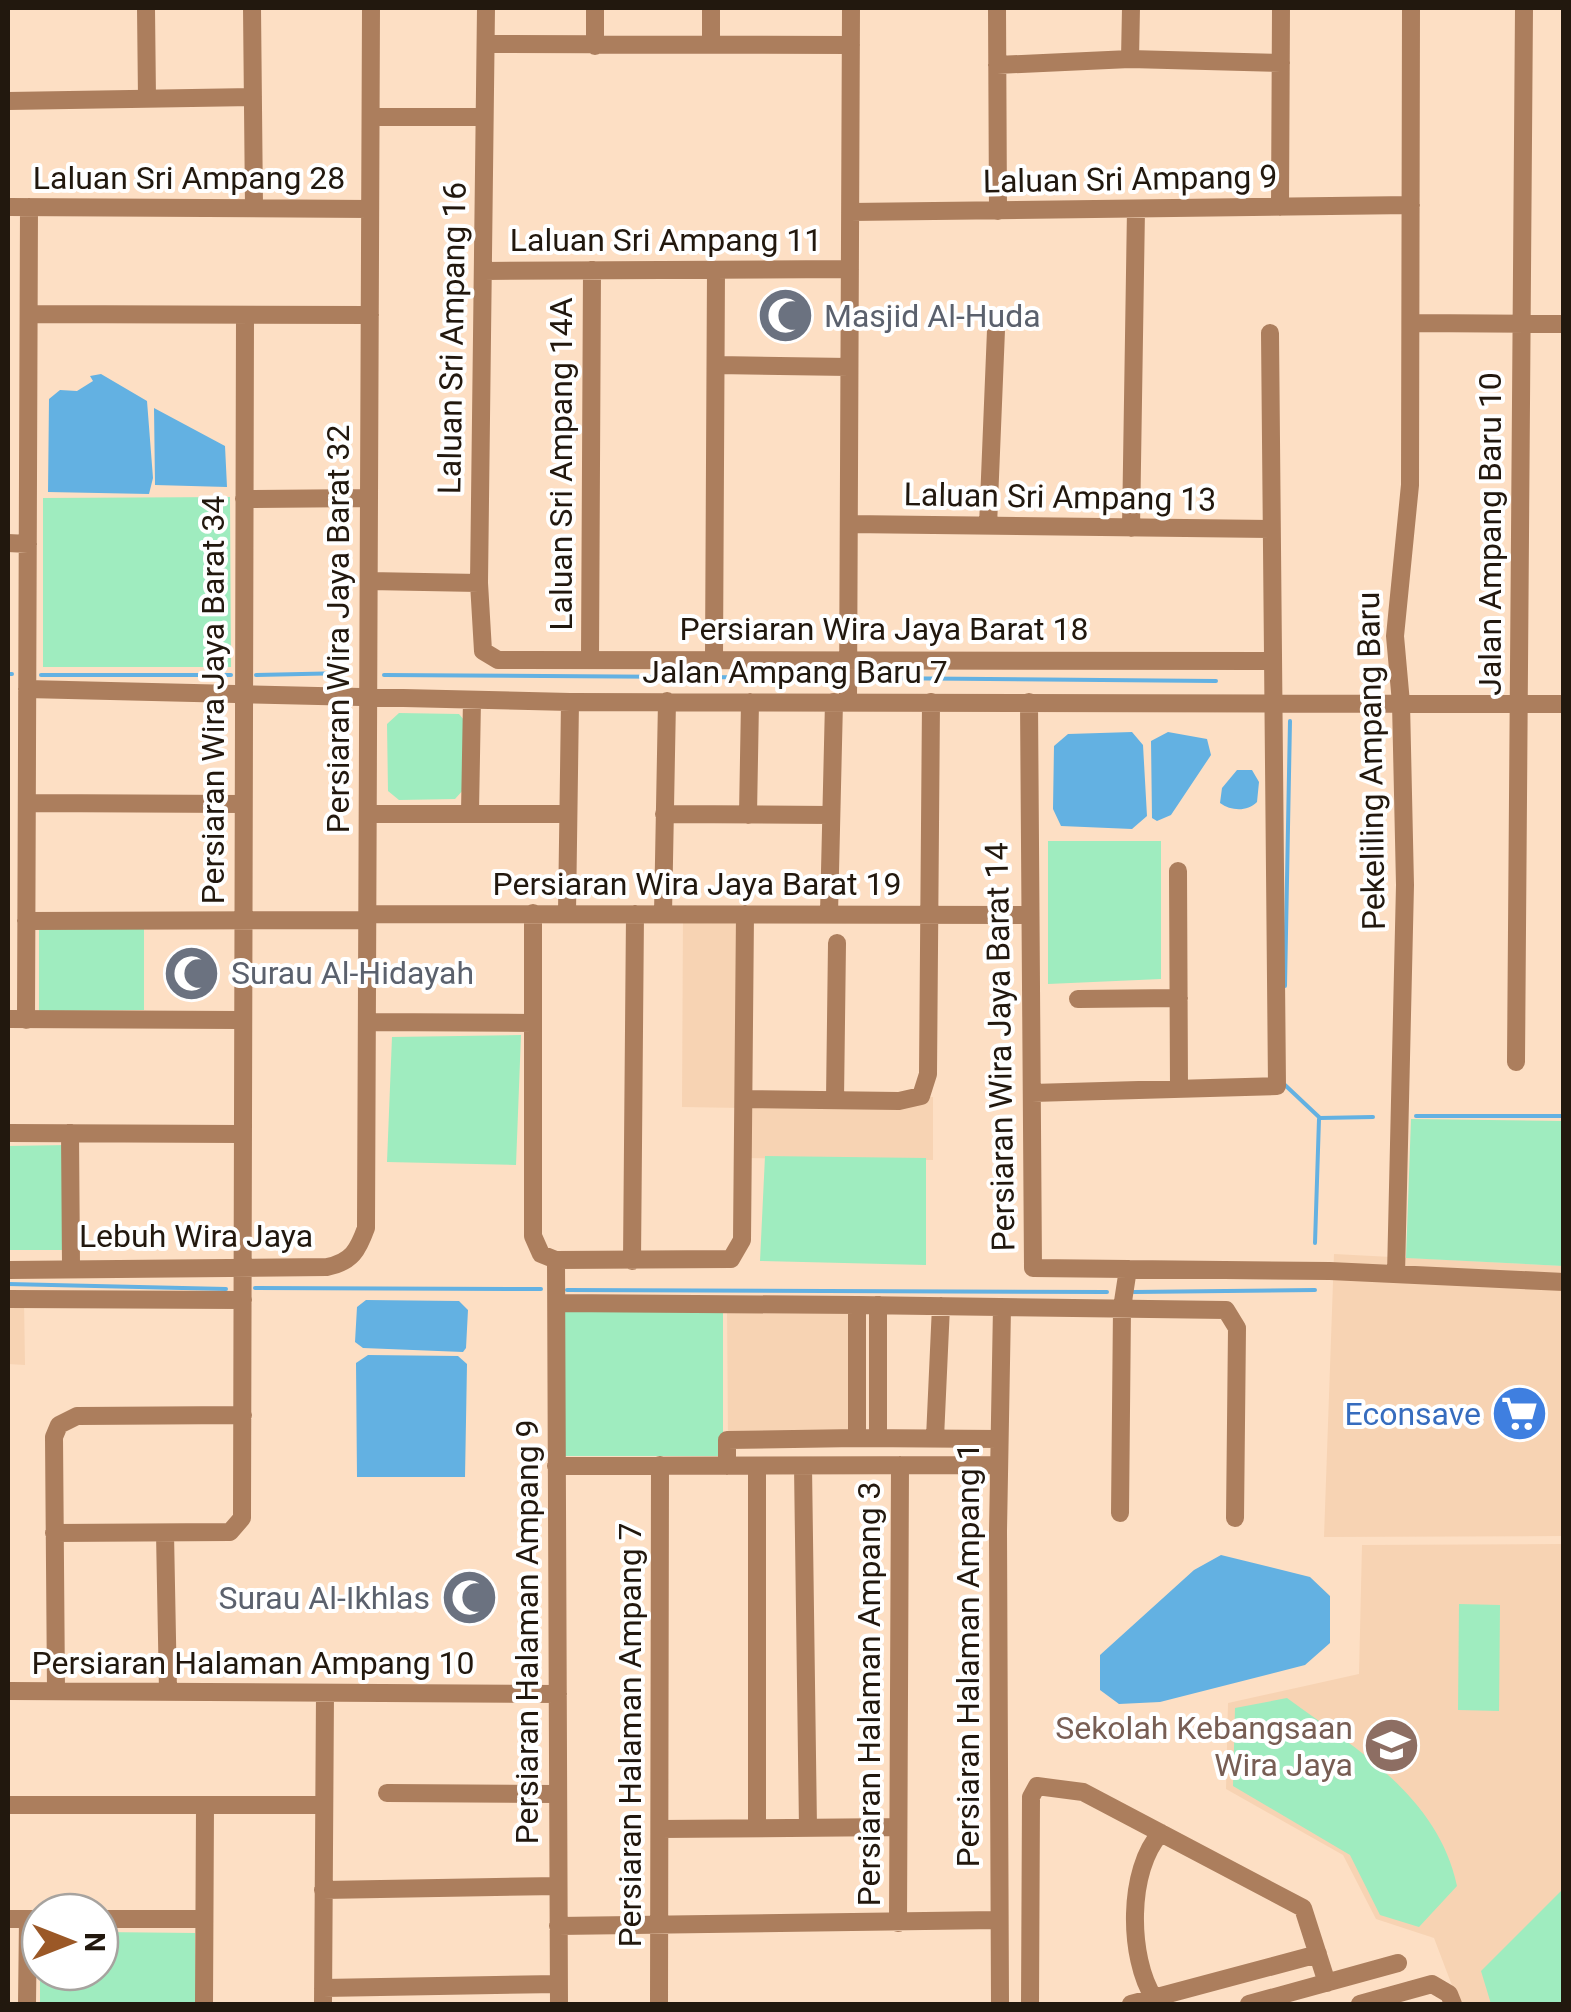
<svg xmlns="http://www.w3.org/2000/svg" width="1571" height="2012" viewBox="0 0 1571 2012" font-family="Roboto,sans-serif">
<rect width="100%" height="100%" fill="#fddfc4"/>
<!-- built -->
<path fill="#f7d3b3" d="M683,913L748,914L747,1096L933,1097V1160L743,1158V1108L682,1107Z
M1334,1254L1563,1266V1536L1324,1537Z
M8,1299L24,1300L25,1365L8,1364Z
M857,1303L858,1438L728,1439L727,1304Z
M1563,1544V2004H1459L1434,1938L1376,1919L1343,1855L1226,1789L1228,1703L1359,1674L1362,1545Z"/>
<!-- green -->
<path fill="#9fecbf" d="M230,497L231,667H43V498Z
M399,713L459,714L464,720V789L455,799L399,800L388,791L387,724Z
M1048,841H1161V979L1048,984Z
M144,928V1010L39,1011V929Z
M521,1035L516,1165L387,1162L392,1037Z
M1411,1119L1563,1121V1266L1406,1258Z
M68,1145V1250H8V1146Z
M765,1156L926,1158V1265L760,1261Z
M561,1307L723,1308V1456H560Z
M1459,1604L1500,1605L1499,1711L1458,1710Z
M1287,1698C1356,1749 1438,1796 1457,1886L1419,1927L1380,1915L1350,1855L1233,1786L1235,1708Z
M1563,1889V2004H1491L1481,1971Z
M100,1932L195,1933L196,2004H40V1972H100Z"/>
<!-- water -->
<path fill="#63b1e2" d="M101,374L147,401L153,478L149,494L48,492L49,399L60,390L77,391L93,381L90,376Z
M154,408L225,446L227,487L155,485Z
M1132,732L1143,745L1147,816L1132,829L1061,826L1053,809L1054,746L1068,734Z
M1168,732L1207,739L1211,755L1171,815L1157,821L1152,818L1151,741Z
M1237,770H1252L1259,782L1257,802C1247,812 1231,811 1220,803L1222,788Z
M366,1300L459,1301L468,1310L466,1348L463,1352L363,1348L355,1342L357,1307Z
M368,1355L458,1356L467,1364L465,1477H357L356,1363Z
M1221,1555L1310,1577L1330,1596V1643L1305,1665L1160,1702L1119,1704L1100,1690V1655L1194,1570Z"/>
<g fill="none" stroke-linecap="round" stroke-linejoin="round">
<!-- stream -->
<path stroke="#63b1e2" stroke-width="4" d="M8,674H12
M41,675H231
M256,675L348,673
M384,675L820,678
M867,678L1216,681
M1285,986L1290,721
M1285,1085L1320,1118L1373,1117
M1416,1116H1564
M1315,1243L1319,1119
M8,1284L226,1289
M255,1288L541,1289
M567,1290L1107,1292
M1134,1292L1315,1290"/>
<!-- minor -->
<path stroke="#ac7e5d" stroke-width="18" d="M146,8L147,99
M252,8L254,207
M486,8L479,583L483,651L498,660L1270,661
M595,8V46
M711,8V44
M997,8L998,211
M486,44L851,45
M1130,59L1131,8
M997,65L1130,59L1281,63
M8,101L253,97
M371,117H484
M8,207L370,209
M1280,207L1281,8
M850,212L1411,205
M483,271L850,269
M29,314L370,315
M1412,323L1564,324
M716,365L849,367
M244,499L369,498
M849,524L1270,529
M988,526L996,330
M1131,528L1136,209
M8,543L28,544
M369,581L479,583
M714,658L716,270
M590,659L592,270
M27,689L570,702L1564,704
M848,702L851,8
M1029,702L1033,1268L1330,1271L1564,1282
M27,803L243,804
M470,812L472,700
M368,814H568
M664,814L831,815
M748,815L750,702
M1178,871L1179,1088
M533,913V1236L541,1254L556,1260L731,1259L742,1240L745,914
M567,913L570,702
M367,914L1027,915
M663,914L667,701
M829,914L834,702
M26,921L367,920
M1078,999L1179,998
M8,1019L241,1020
M26,1020L29,207
M367,1022L533,1023
M1516,1062L1524,8
M1032,1093L1277,1086L1270,333
M744,1099L899,1101L921,1096L928,1074L931,702
M835,1100L837,943
M8,1133L241,1134
M70,1133L71,1266
M556,1260L559,2004
M632,1261L635,914
M8,1270L327,1267C352,1262 358,1250 366,1228L371,8
M1396,1274L1405,885L1401,703L1395,636L1410,485L1411,8
M8,1299L243,1300
M557,1303L857,1305V1438L727,1440V1466
M857,1305L1226,1310L1237,1328L1235,1518
M857,1438L999,1439
M878,1438V1305
M935,1438L941,1306
M556,1466L999,1465
M803,1466L808,1828
M757,1467V1828
M1120,1513L1122,1308L1128,1269
M54,1533L230,1532L242,1518L245,316
M165,1533L168,1691
M8,1691L558,1694
M56,1691L54,1437L59,1425L77,1416L243,1415
M387,1793L556,1794
M8,1805H324
M660,1829L898,1827
M323,1890L558,1886
M8,1919H40
M100,1919H204
M898,1923L900,1465
M558,1926L997,1920
M323,1988L558,1984
M1154,1998C1128,1958 1127,1869 1161,1833
M27,2004L28,1919
M204,2004L205,1806
M323,2004L325,1693
M659,2004L660,1465
M1000,2004L998,1531L1002,1307
M1030,2004L1031,1797L1037,1786L1083,1792L1303,1908L1327,1983
M1131,2004L1318,1954
M1249,2004L1398,1963
M1360,2004L1432,1984L1449,1994L1453,2004"/>
</g>
<!-- icons -->
<defs>
<symbol id="mosque-disc" viewBox="-11 -11 22 22"><circle r="9.5" fill="#6b7280" stroke="#fff"/><path d="M3.5-4.9A6 6 0 1 0 3.5 4.9A5 5 0 1 1 3.5-4.9Z" fill="#fff"/></symbol>
<symbol id="supermarket-disc" viewBox="-11 -11 22 22"><circle r="9.5" fill="#3f7fe0" stroke="#fff"/><path d="M-6-5.5h2.5l.6 2H6L4.5 2H-2.5L-4.4-4H-6ZM-1.5 3.2a1.3 1.3 0 1 0 .1 0ZM3 3.2a1.3 1.3 0 1 0 .1 0Z" fill="#fff"/></symbol>
<symbol id="school-disc" viewBox="-11 -11 22 22"><circle r="9.5" fill="#8d6e63" stroke="#fff"/><path d="M0-5L7-2L0 1L-7-2ZM-4 1L0 2.5L4 1V4Q0 6-4 4Z" fill="#fff"/></symbol>
</defs>
<g fill-rule="evenodd">
<use href="#mosque-disc" x="754" y="284" width="63" height="63"/>
<use href="#mosque-disc" x="160" y="942" width="63" height="63"/>
<use href="#supermarket-disc" x="1488" y="1382" width="63" height="63"/>
<use href="#mosque-disc" x="438" y="1566" width="63" height="63"/>
<use href="#school-disc" x="1360" y="1714" width="63" height="63"/>
</g>
<g text-anchor="middle" dominant-baseline="central" stroke-width="8" stroke-linejoin="round" paint-order="stroke">
<!-- street labels -->
<g font-size="32" fill="#22180e" stroke="#fff">
<text x="189" y="178">Laluan Sri Ampang 28</text>
<text transform="translate(1130 179) rotate(-1)">Laluan Sri Ampang 9</text>
<text x="666" y="240">Laluan Sri Ampang 11</text>
<text transform="translate(452 338) rotate(-89)">Laluan Sri Ampang 16</text>
<text transform="translate(561 464) rotate(-90)">Laluan Sri Ampang 14A</text>
<text transform="translate(1060 497) rotate(1)">Laluan Sri Ampang 13</text>
<text transform="translate(1490 534) rotate(-90)">Jalan Ampang Baru 10</text>
<text transform="translate(338 629) rotate(-90)">Persiaran Wira Jaya Barat 32</text>
<text x="884" y="629">Persiaran Wira Jaya Barat 18</text>
<text x="795" y="672">Jalan Ampang Baru 7</text>
<text transform="translate(213 700) rotate(-90)">Persiaran Wira Jaya Barat 34</text>
<text transform="translate(1371 761) rotate(-91)">Pekeliling Ampang Baru</text>
<text x="697" y="884">Persiaran Wira Jaya Barat 19</text>
<text transform="translate(1000 1047) rotate(-91)">Persiaran Wira Jaya Barat 14</text>
<text x="196" y="1236">Lebuh Wira Jaya</text>
<text transform="translate(527 1632) rotate(-90)">Persiaran Halaman Ampang 9</text>
<text transform="translate(968 1655) rotate(-90)">Persiaran Halaman Ampang 1</text>
<text x="253" y="1663">Persiaran Halaman Ampang 10</text>
<text transform="translate(869 1694) rotate(-90)">Persiaran Halaman Ampang 3</text>
<text transform="translate(630 1735) rotate(-90)">Persiaran Halaman Ampang 7</text>
</g>
<!-- worship labels -->
<g font-size="32" fill="#5b616d" stroke="#fff" text-anchor="start">
<text x="824" y="316">Masjid Al-Huda</text>
<text x="231" y="973">Surau Al-Hidayah</text>
<text x="430" y="1598" text-anchor="end">Surau Al-Ikhlas</text>
</g>
<!-- shop labels -->
<g font-size="32" fill="#366cbe" stroke="#fff" text-anchor="end">
<text x="1481" y="1414">Econsave</text>
</g>
<!-- education labels -->
<g font-size="32" fill="#785e54" stroke="#fff" text-anchor="end">
<text x="1353" y="1728">Sekolah Kebangsaan<tspan x="1353" dy="37">Wira Jaya</tspan></text>
</g>
</g>
<!-- border -->
<rect width="1571" height="2012" fill="none" stroke="#22180e" stroke-width="20"/>
<!-- north arrow -->
<g transform="translate(70 1942) rotate(90)"><circle r="48" fill="#ffffff" stroke="#a7a39f" stroke-width="2.5"/>
<path d="M0-8L18 38L0 25L-18 38Z" fill="#9b5827"/>
<text y="-15" font-size="28" font-weight="bold" text-anchor="middle" fill="#22180e">N</text>
</g>
</svg>
